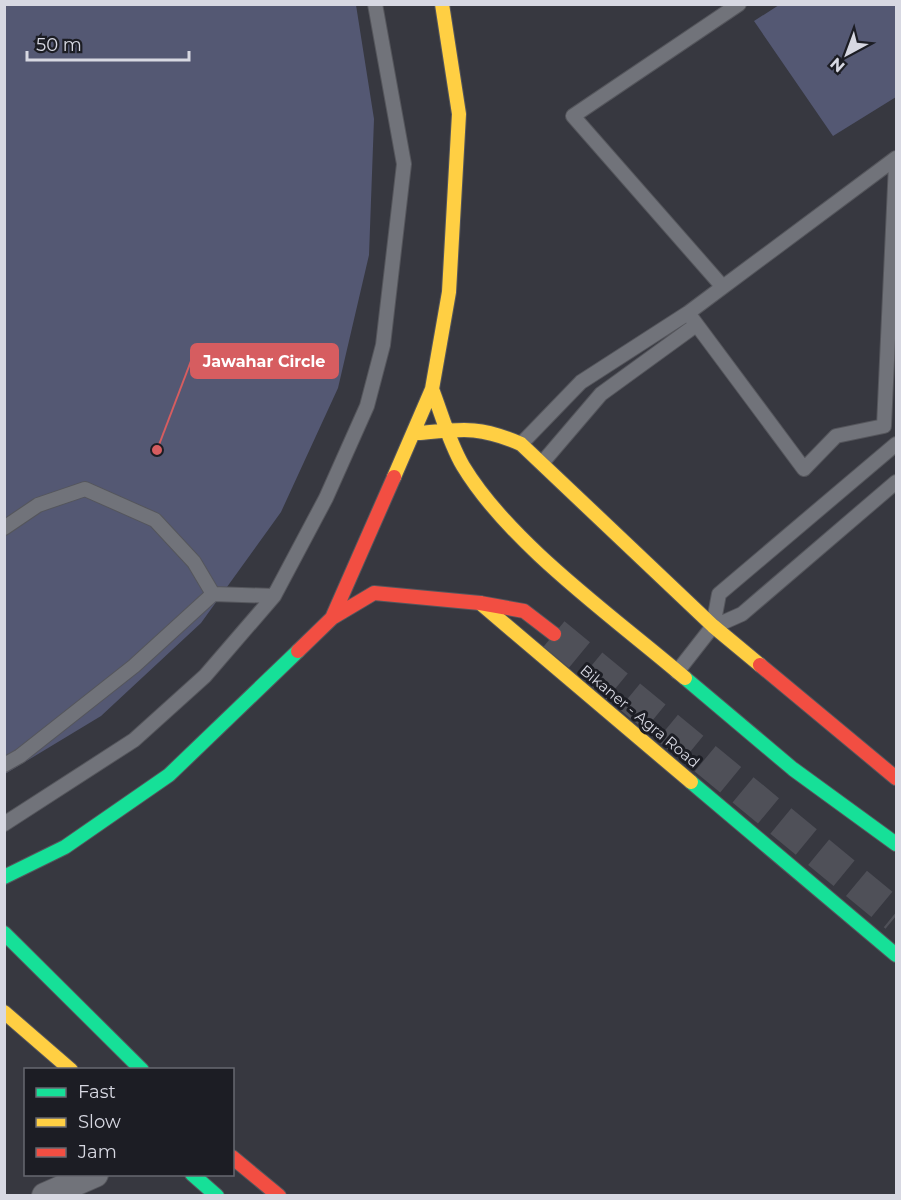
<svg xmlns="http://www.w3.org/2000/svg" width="901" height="1200" viewBox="0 0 901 1200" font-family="Montserrat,sans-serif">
<rect width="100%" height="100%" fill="#373840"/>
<!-- green -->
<path fill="#545873" d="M5,5H356L374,119L369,255L338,388L281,512L201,623L101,716L5,774Z
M779,5H896V97L833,136L754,21Z"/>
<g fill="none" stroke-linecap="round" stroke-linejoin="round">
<!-- primary-tunnel -->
<path stroke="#4f5058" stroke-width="33" stroke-dasharray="33 16" stroke-linecap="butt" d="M554,634L896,916"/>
<defs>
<path id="lane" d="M722,286L573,116L739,4
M688,313L804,469L836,436L884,426L896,164
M521,444L581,382L688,313L896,158
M542,463L601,394L696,325
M4,528L38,505L85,489L155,520L194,562L213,594
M715,626L742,614L896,482
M677,672L713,626L719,594L896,444
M4,765L20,756L134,666L213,594L274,596
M4,824L134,740L205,676L274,596L326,498L367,406L383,345L404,164L375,4"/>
<path id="street" d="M45,1196L95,1174"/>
<path id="fast" d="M685,678L793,769L896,844
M691,782L896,955
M4,877L65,847L169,775L298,651
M4,933L142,1070
M192,1174L217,1196"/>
<path id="slow" d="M432,389C442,415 449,442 463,466C510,544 615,618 685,678
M420,433C463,429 480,426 521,444L713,626L760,665
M394,477L432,389L449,292L459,114L442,4
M480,603L691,782
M4,1012L71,1070"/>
<path id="jam" d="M332,618L374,593L480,603L524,611L554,634
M298,651L332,618L394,477
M760,665L896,778
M232,1157L279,1196"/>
</defs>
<!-- lane casing -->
<use href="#lane" stroke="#55565c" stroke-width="16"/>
<!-- street casing -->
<use href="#street" stroke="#55565c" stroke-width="28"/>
<!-- fast casing -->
<use href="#fast" stroke="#55565c" stroke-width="16"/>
<!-- slow casing -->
<use href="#slow" stroke="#55565c" stroke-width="16"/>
<!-- jam casing -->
<use href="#jam" stroke="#55565c" stroke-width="16"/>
<!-- lane -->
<use href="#lane" stroke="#71737a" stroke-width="14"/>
<!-- street -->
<use href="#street" stroke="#71737a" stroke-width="26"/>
<!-- fast -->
<use href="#fast" stroke="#16e098" stroke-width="14"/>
<!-- slow -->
<use href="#slow" stroke="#ffcf43" stroke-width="14"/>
<!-- jam -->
<use href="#jam" stroke="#f24e42" stroke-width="14"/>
</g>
<g text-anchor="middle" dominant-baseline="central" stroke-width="6" stroke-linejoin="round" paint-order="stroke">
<!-- street labels -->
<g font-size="15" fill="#d7d8e2" stroke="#1c1d24">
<text transform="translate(640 716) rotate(40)">Bikaner - Agra Road</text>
</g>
</g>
<!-- callouts -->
<path fill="none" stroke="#d65d60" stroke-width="2" d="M157 450L191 361"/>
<circle fill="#d65d60" stroke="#1c1d24" stroke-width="2" cx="157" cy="450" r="6"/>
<rect fill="#d65d60" stroke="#d65d60" stroke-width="2" x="191" y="344" width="147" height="34" rx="6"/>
<g font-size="16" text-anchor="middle" font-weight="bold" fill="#fff">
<text x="264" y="367">Jawahar Circle</text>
</g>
<!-- border -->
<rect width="901" height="1200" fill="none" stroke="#d7d8e2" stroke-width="12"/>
<!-- legend -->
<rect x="24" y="1068" width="210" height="108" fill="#1c1d24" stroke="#676870" stroke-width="1.5"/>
<rect x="36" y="1088" width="30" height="9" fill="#16e098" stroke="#676870" stroke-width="1.5"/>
<text x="78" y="1098" font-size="18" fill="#d7d8e2">Fast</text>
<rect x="36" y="1118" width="30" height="9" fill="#ffcf43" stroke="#676870" stroke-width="1.5"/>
<text x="78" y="1128" font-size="18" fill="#d7d8e2">Slow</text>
<rect x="36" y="1148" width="30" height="9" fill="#f24e42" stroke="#676870" stroke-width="1.5"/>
<text x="78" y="1158" font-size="18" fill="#d7d8e2">Jam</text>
<!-- north arrow -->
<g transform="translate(847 54) rotate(221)" stroke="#1c1d24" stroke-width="4.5" paint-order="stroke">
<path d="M0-4.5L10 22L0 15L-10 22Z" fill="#d7d8e2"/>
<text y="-9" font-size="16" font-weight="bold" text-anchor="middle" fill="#d7d8e2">N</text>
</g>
<!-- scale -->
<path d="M27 51v9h162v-9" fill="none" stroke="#d7d8e2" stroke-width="3"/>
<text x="36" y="51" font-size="18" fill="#d7d8e2" stroke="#1c1d24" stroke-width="4.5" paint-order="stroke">50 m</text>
</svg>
